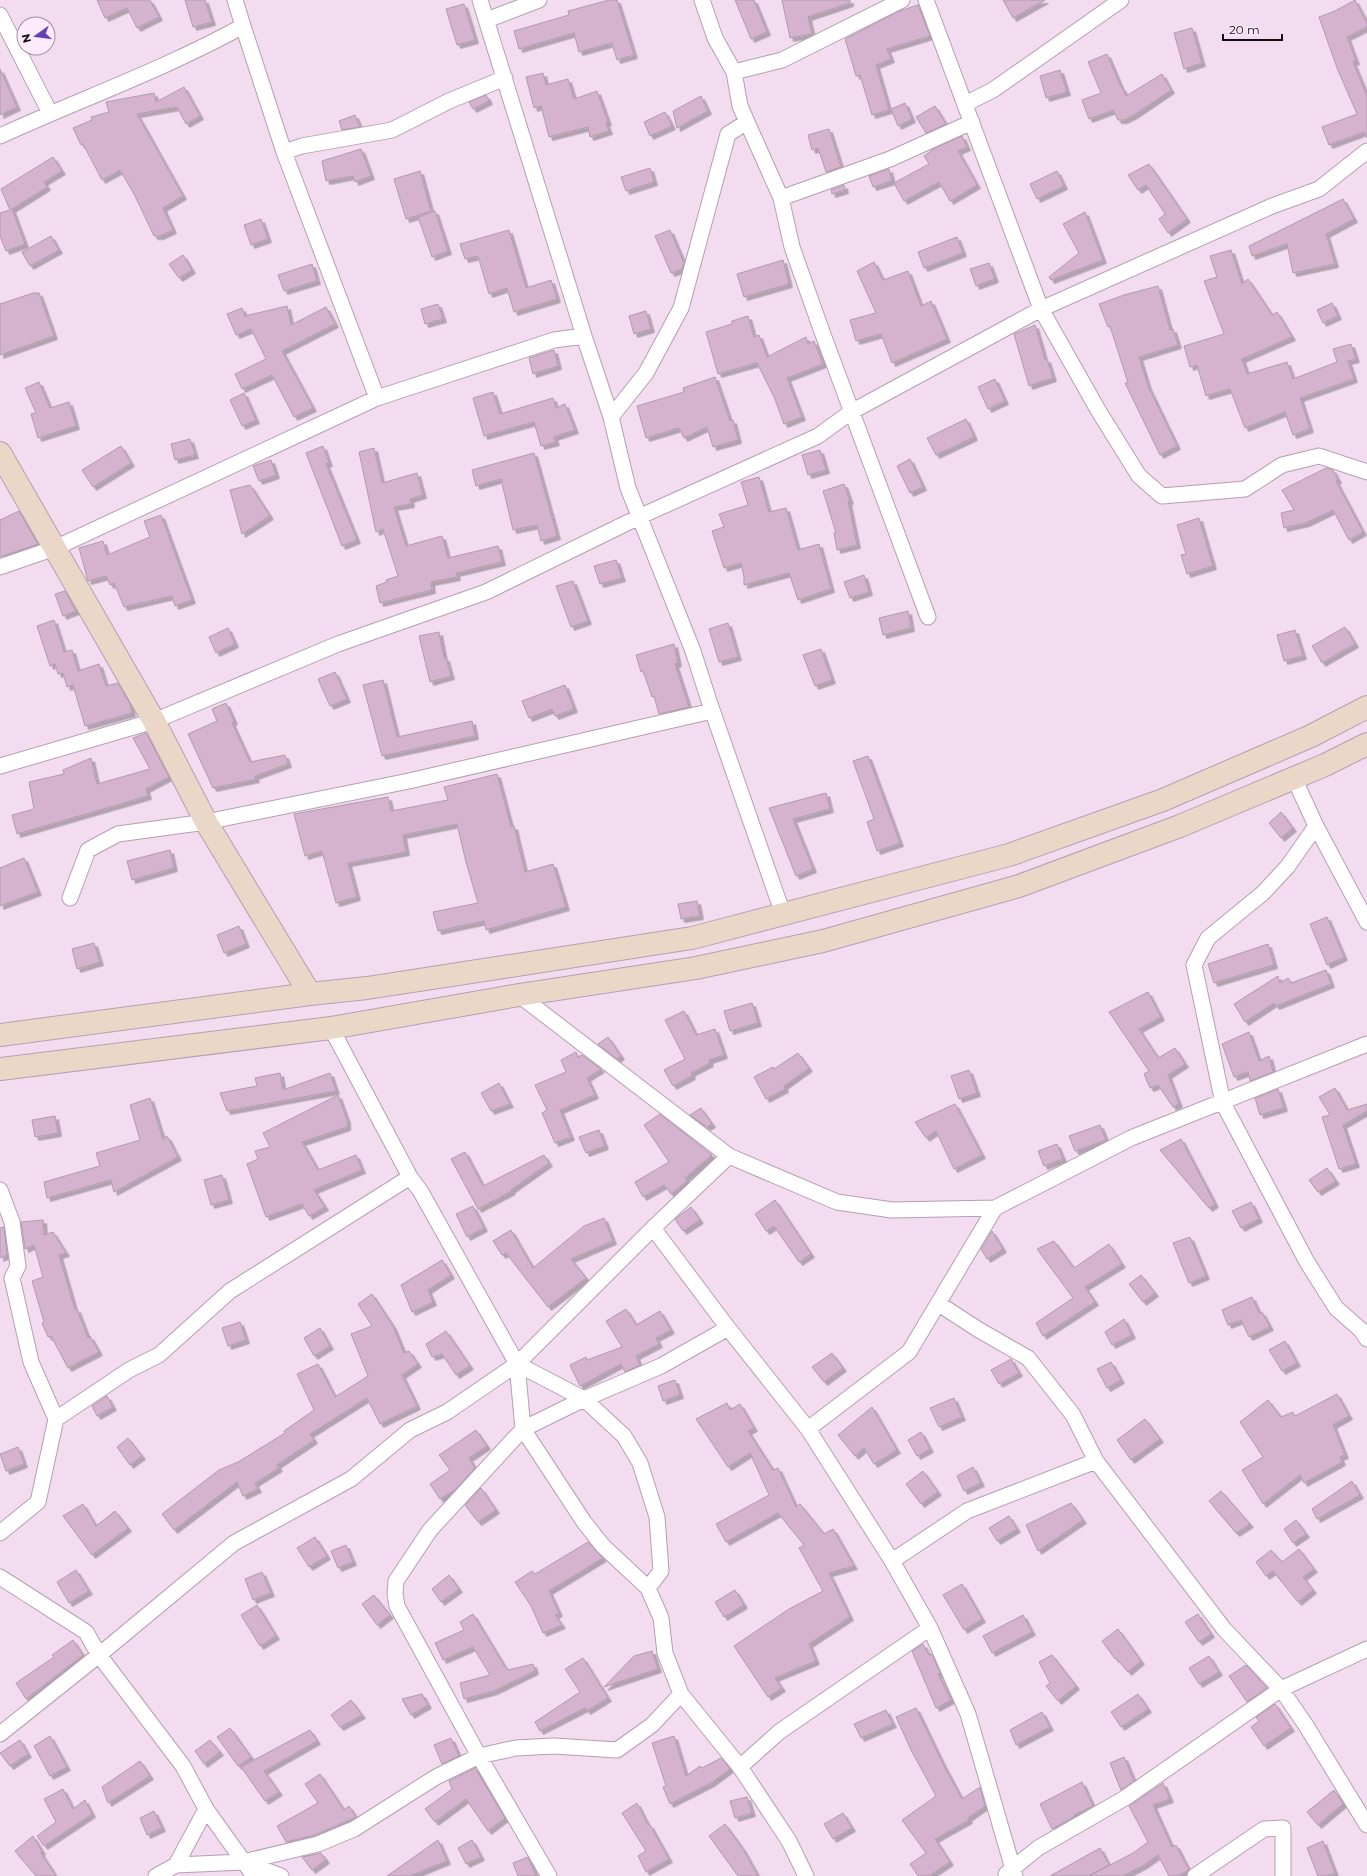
<svg xmlns="http://www.w3.org/2000/svg" width="1367" height="1876" viewBox="0 0 1367 1876" font-family="Montserrat,sans-serif">
<defs>
<filter id="shadow"><feDropShadow dx="3.5" dy="3.5" stdDeviation="0" flood-color="#0004"/></filter>
</defs>
<rect width="100%" height="100%" fill="#f3dcf0"/>
<!-- building -->
<path fill="#d5b2cd" stroke="#b29bad" filter="url(#shadow)" d="M97,0H150L159,17L137,28L127,8L105,18Z
M185,0H205L212,22L193,27Z
M609,0H617L634,55L617,60L612,43L579,52L574,33L519,49L514,31L569,15L568,11Z
M735,0H754L767,32L751,39Z
M782,0H850V3L808,17L812,34L790,38Z
M1003,0H1045L1013,18Z
M1355,0L1367,23V27L1347,37L1356,61L1353,62L1367,96V138L1364,132L1329,145L1322,127L1357,114L1337,68L1319,17L1335,11Z
M464,4L475,40L457,45L446,9Z
M918,5L930,36L887,49L891,59L876,65L889,110L872,115L860,75L856,76L845,39L899,11Z
M1192,28L1202,63L1184,69L1174,33Z
M1107,54L1121,87H1122L1126,96L1162,74L1171,90L1134,115L1124,120H1118L1113,110L1089,119L1082,100L1101,93L1088,62Z
M0,69L17,107L0,115Z
M1060,70L1067,92L1046,98L1040,76Z
M543,73L546,85L568,79L574,99L597,91L608,122L606,123L609,131L590,137L588,127L549,137L541,106L534,108L526,77Z
M184,87L200,116L186,124L177,107L137,114L183,196L163,208L173,230L160,236H154L134,194L120,170L102,180L83,144L81,145L73,128L92,120L91,117L109,112L106,102L154,93L156,102Z
M486,95L489,101L473,109L469,102Z
M701,96L708,111L677,128L673,111Z
M905,103L912,119L898,126L891,109Z
M935,106L946,124L926,133L916,117Z
M665,112L672,126L650,136L644,122Z
M355,115L360,127L342,130L339,121Z
M829,129L841,167L826,172L818,148L812,150L808,135Z
M962,136L967,147L958,151L977,185L950,201L939,182L904,201L894,183L929,164L924,156L935,148Z
M361,149L371,176L355,182L353,176L326,181L322,161Z
M53,157L62,171L44,182L47,187L12,209L25,244L6,251L0,236V213L10,210L1,189Z
M1149,164L1187,219L1168,233L1159,219L1165,214L1146,185L1138,190L1128,175Z
M650,168L654,182L626,191L621,177Z
M889,169L892,181L873,187L869,176Z
M420,171L431,211L406,219L394,179Z
M1057,171L1064,186L1037,199L1030,184Z
M844,185L845,190L832,194L831,190Z
M1343,199L1354,219L1326,234L1335,264L1293,273L1287,244L1252,256L1249,246Z
M435,211L448,251L432,257L418,217Z
M1085,212L1103,260L1051,280L1049,277L1079,253L1063,224Z
M261,219L268,239L251,245L244,225Z
M509,230L526,288L551,280L557,299L514,312L507,288L489,294L478,256L465,259L460,244Z
M670,230L684,263L682,269L671,273L655,236Z
M51,236L59,250L30,266L22,252Z
M957,237L963,253L924,268L918,252Z
M1231,250L1242,284L1248,279L1272,315L1277,312L1292,337L1242,359L1247,374L1287,362L1293,379L1337,362L1333,349L1351,344L1356,359L1348,361L1354,379L1300,398L1310,429L1293,435L1285,412L1245,428L1230,389L1206,396L1197,365L1190,367L1184,346L1224,334L1204,281L1217,277L1210,256Z
M183,255L192,270L179,278L169,264Z
M783,260L789,284L744,297L737,274Z
M874,262L883,280L908,271L921,306L931,301L947,339L892,363L881,334L856,341L850,320L876,313L857,271Z
M989,263L995,279L976,286L970,269Z
M312,264L317,281L284,291L278,275Z
M1158,286L1170,330L1173,329L1178,345L1139,357L1148,386L1177,446L1160,455L1125,383H1128L1110,326L1108,327L1099,304L1124,295Z
M33,293H39L54,336L0,355V304Z
M1332,303L1338,316L1323,323L1317,310Z
M438,304L443,319L425,324L421,309Z
M287,306L291,325L326,307L335,324L282,351L313,408L294,417L272,375L242,389L235,374L266,359L251,329L236,335L227,314L242,308L245,316Z
M646,311L651,329L634,334L629,316Z
M748,316L754,337L759,335L767,357L806,337L808,344L814,341L823,364L787,378L802,417L784,424L774,397L757,363L718,374L706,332L732,324V321Z
M1035,325L1045,360L1047,359L1053,378L1029,386L1014,334Z
M554,350L558,366L533,374L529,358Z
M715,377L730,421L733,420L738,440L713,447L707,427L684,438L679,428L646,438L637,406L684,392L683,388Z
M995,379L1005,401L988,409L978,387Z
M39,382L50,408L69,402L76,426L38,438L31,414L36,413L25,388Z
M493,392L500,414L553,398L556,408L565,404L575,430L554,437L556,442L541,446L534,422L484,436L473,398Z
M244,393L256,420L242,426L230,400Z
M966,419L974,437L936,455L927,438Z
M190,439L195,455L175,460L171,444Z
M121,446L131,463L93,487L82,470Z
M323,446L329,463L326,464L357,540L342,546L306,453Z
M374,448L382,483L417,473L423,495L410,499L411,504L394,507L406,546L442,536L448,558L498,546L502,562L456,573L457,577L431,582L432,590L380,603L376,586L387,582L386,580L398,576L383,529L376,532L359,452Z
M820,450L826,470L808,475L802,455Z
M534,453L557,536L541,541L537,525L513,530L501,479L476,486L472,470Z
M910,459L923,487L910,493L897,466Z
M271,460L276,475L259,481L253,466Z
M1326,468L1333,470L1338,480L1336,481L1363,532L1349,540L1333,510L1306,523L1284,528L1281,513L1294,510L1282,490Z
M759,477L769,512L786,508L798,550L819,544L831,589L798,600L789,573L744,585V577L741,563L724,568L712,531L724,527L719,514L748,505L741,482Z
M844,484L850,501H848L857,545L837,550L834,533H836L823,491Z
M250,485L270,516L242,534L230,490Z
M19,511L38,544L0,557V520Z
M161,515L192,600L175,606L172,596L124,607L114,583L110,585L106,576L88,581L79,548L103,541L107,555L150,537L144,521Z
M1199,518L1213,566L1187,574L1181,555L1186,554L1177,525Z
M616,560L622,578L600,584L594,566Z
M864,575L869,592L850,598L844,582Z
M573,581L588,621L571,627L556,586Z
M65,591L76,611L63,616L55,594Z
M908,611L911,628L883,635L879,618Z
M54,620L64,652L72,650L78,671L99,664L106,686L118,683L130,704L132,713L85,726L73,685L67,687L63,673L58,674L55,664L50,666L37,626Z
M728,623L738,657L719,662L709,629Z
M1345,627L1355,644L1322,663L1312,646Z
M228,628L235,644L216,653L209,637Z
M1295,630L1303,656L1284,661L1277,635Z
M439,632L444,658H446L451,676L430,682L419,636Z
M674,644L678,663L675,664L689,707L659,714L654,696L652,697L643,671L641,672L636,655Z
M821,649L832,680L815,686L803,655Z
M335,672L347,699L330,706L318,679Z
M383,680L397,737L472,721L475,736L382,756L363,685Z
M565,685L574,709L555,716L552,709L529,718L522,701Z
M226,703L234,721L232,723L250,762L285,755L288,764L255,776L256,779L213,788L188,734L217,721L212,709Z
M146,733L169,777L146,789L148,796L17,834L12,815L34,809L29,782L64,774L63,770L91,758L97,784L150,769L133,738Z
M868,756L900,843L877,851L867,822L874,819L853,761Z
M497,774L511,827L514,826L525,872L553,864L566,907L486,930L484,921L438,931L433,912L478,903L466,862L457,824L403,835L406,852L348,863L357,897L336,903L322,851L305,856L294,814L388,797L391,811L448,800L444,787Z
M826,793L830,809L793,819L813,869L796,876L769,808Z
M1281,812L1293,828L1281,838L1269,823Z
M170,850L174,868L132,880L127,861Z
M24,858L38,892L0,906V868Z
M697,901L700,916L681,919L678,904Z
M1327,917L1344,957L1327,965L1310,924Z
M239,926L246,944L224,953L217,935Z
M94,943L100,962L77,969L72,949Z
M1268,944L1274,965L1214,983L1208,964Z
M1326,970L1331,984L1276,1006L1274,1003L1245,1022L1234,1004L1278,976L1280,983L1288,978L1291,983Z
M1148,992L1161,1017L1139,1029L1158,1058L1175,1048L1185,1064L1168,1075L1179,1104L1173,1107L1158,1085L1150,1088L1144,1074L1149,1071L1109,1012Z
M752,1003L758,1023L730,1031L724,1011Z
M684,1011L696,1035L715,1029L724,1055L709,1060L710,1063L691,1073L692,1076L673,1086L664,1070L685,1059L665,1020Z
M1249,1032L1259,1061L1269,1056L1273,1072L1250,1081L1248,1072L1234,1077L1222,1044Z
M608,1037L621,1056L617,1059L598,1044Z
M576,1052L578,1058L582,1055L601,1069L587,1078L595,1095L560,1110L571,1137L555,1143L542,1113L547,1110L535,1085L566,1072L561,1060Z
M798,1053L809,1068L784,1086L785,1089L766,1099L754,1077L773,1067L774,1069Z
M969,1070L977,1093L959,1099L951,1076Z
M280,1073L283,1090L330,1073L336,1091L227,1111L220,1093L257,1086L255,1078Z
M499,1083L510,1104L491,1111L481,1093Z
M1335,1088L1347,1110L1367,1104V1111L1343,1125L1356,1164L1339,1169L1322,1117L1330,1115L1319,1097Z
M1278,1089L1284,1108L1260,1115L1255,1098Z
M338,1095L347,1120V1127L302,1142L318,1170L356,1155L362,1170L314,1190L325,1207L309,1216L302,1204L266,1217L247,1164L258,1159L255,1151L270,1147L263,1133Z
M150,1098L163,1139L167,1136L178,1157L114,1192L111,1180L47,1198L44,1182L100,1166L96,1153L140,1140L130,1105Z
M955,1104L982,1155L954,1169L936,1131L926,1138L915,1122Z
M701,1108L712,1124L707,1127L690,1115Z
M660,1114L712,1155L685,1178L687,1181L671,1194L664,1185L643,1197L635,1182L669,1162L644,1125Z
M55,1116L58,1133L35,1137L32,1120Z
M1100,1125L1106,1140L1075,1151L1069,1136Z
M599,1130L605,1146L586,1153L579,1137Z
M1181,1139L1215,1204L1209,1208L1160,1150Z
M1057,1144L1063,1159L1044,1166L1038,1151Z
M465,1152L483,1186L544,1155L549,1163L511,1190L512,1191L478,1209L451,1159Z
M1327,1168L1336,1181L1318,1192L1309,1180Z
M222,1175L229,1200L211,1205L204,1180Z
M775,1200L811,1254L799,1262L774,1226L766,1231L755,1214Z
M1251,1202L1259,1219L1241,1228L1232,1211Z
M473,1206L484,1228L467,1237L456,1214Z
M691,1207L700,1220L683,1231L675,1219Z
M604,1218L613,1241L571,1259L586,1278L548,1307L506,1253L502,1255L493,1241L511,1230L533,1268L584,1226Z
M43,1220L44,1235L53,1232L66,1253L59,1255L75,1310L77,1309L88,1338L90,1336L99,1352L68,1368L51,1336L48,1337L42,1323L44,1322L32,1281L43,1277L34,1245L25,1249L21,1222Z
M4,1227L7,1255L0,1258V1228Z
M992,1231L1003,1249L987,1259L981,1249Z
M1190,1237L1206,1276L1189,1283L1173,1243Z
M1054,1241L1074,1268L1109,1244L1122,1264L1085,1287L1095,1302L1043,1336L1036,1323L1073,1298L1037,1249Z
M442,1260L451,1275L428,1290L433,1302L412,1312L401,1285Z
M1141,1275L1155,1293L1143,1302L1129,1284Z
M372,1294L393,1326L404,1353L409,1351L418,1364L402,1375L417,1406L380,1424L367,1398L310,1434L314,1440L277,1465L279,1468L255,1483L258,1489L243,1496L237,1482L174,1530L162,1514L219,1470L238,1462L285,1433L284,1431L314,1410L297,1374L318,1364L335,1397L368,1376L351,1334L372,1326L358,1304Z
M1252,1297L1259,1313L1262,1312L1270,1327L1249,1337L1241,1320L1228,1325L1222,1310Z
M626,1309L636,1325L660,1311L671,1330L656,1338L659,1344L636,1356L640,1365L625,1372L621,1364L580,1386L570,1365L586,1357L587,1360L622,1347L606,1321Z
M1124,1319L1132,1335L1112,1345L1105,1332Z
M240,1322L246,1340L228,1346L222,1328Z
M320,1328L330,1346L314,1356L304,1338Z
M446,1331L470,1366L456,1375L442,1354L432,1357L426,1344Z
M1285,1341L1297,1363L1282,1371L1269,1350Z
M832,1353L843,1368L824,1382L812,1367Z
M1011,1359L1019,1373L999,1384L991,1370Z
M1111,1362L1121,1380L1107,1388L1097,1369Z
M675,1380L680,1395L663,1401L658,1386Z
M1337,1394L1349,1416L1333,1425L1345,1455L1340,1457L1342,1462L1304,1483L1300,1475L1263,1504L1242,1470L1263,1457L1240,1422L1268,1400L1281,1417L1293,1412L1295,1416Z
M107,1396L113,1407L97,1416L92,1406Z
M954,1398L962,1417L939,1427L930,1408Z
M727,1403L730,1410L740,1404L754,1428L748,1431L773,1470L778,1468L796,1507L800,1504L824,1534L833,1529L854,1566L829,1573L850,1617L809,1644L816,1661L775,1678L782,1688L768,1697L734,1646L789,1609L823,1591L799,1548L804,1545L778,1513L726,1542L716,1524L769,1495L750,1453L728,1467L696,1419Z
M872,1407L897,1450L874,1464L864,1448L855,1456L838,1435Z
M1145,1419L1160,1439L1131,1460L1117,1440Z
M476,1430L487,1446L469,1458L475,1468L455,1490L440,1499L430,1484L450,1470L439,1455Z
M921,1432L930,1449L917,1456L908,1440Z
M128,1438L142,1456L130,1465L117,1447Z
M18,1447L24,1464L6,1471L0,1454Z
M973,1467L981,1483L964,1491L957,1476Z
M923,1471L938,1492L921,1504L906,1484Z
M1352,1481L1360,1495L1317,1519L1312,1509Z
M481,1488L496,1510L478,1522L465,1505Z
M1221,1491L1250,1524L1236,1533L1209,1501Z
M1071,1503L1083,1520L1038,1551L1026,1525Z
M83,1504L96,1526L115,1511L128,1528L92,1555L63,1516Z
M1009,1516L1017,1529L997,1541L989,1528Z
M1296,1520L1306,1534L1293,1543L1284,1529Z
M315,1537L327,1556L309,1567L297,1548Z
M588,1542L603,1558L549,1591L559,1613L555,1615L562,1625L543,1633L531,1606L515,1582L532,1571L535,1574Z
M346,1545L353,1562L338,1568L331,1551Z
M1299,1549L1314,1569L1303,1577L1313,1590L1298,1602L1273,1571L1266,1576L1256,1562L1271,1550L1282,1562Z
M76,1570L89,1591L69,1603L57,1582Z
M262,1572L271,1593L253,1600L245,1579Z
M449,1575L459,1589L441,1602L432,1589Z
M962,1584L982,1619L964,1630L943,1595Z
M735,1590L744,1605L724,1617L715,1602Z
M374,1595L390,1615L377,1625L362,1604Z
M257,1605L276,1636L260,1646L241,1615Z
M473,1614L505,1667H506L508,1670L533,1664L535,1671L494,1691L464,1699L460,1683L490,1675L473,1647L443,1660L435,1643L464,1630L460,1622Z
M1198,1614L1211,1634L1199,1642L1185,1622Z
M1023,1615L1032,1632L992,1653L983,1636Z
M1118,1629L1141,1661L1128,1672L1116,1658L1115,1659L1102,1641Z
M73,1640L83,1655L26,1699L16,1683L54,1657L52,1655Z
M923,1644L929,1655L932,1654L940,1673L938,1674L951,1700L936,1708L912,1651Z
M652,1651L658,1669L604,1687L634,1656Z
M1052,1655L1076,1686L1058,1701L1046,1686L1050,1683L1039,1662Z
M1209,1656L1219,1672L1199,1684L1189,1668Z
M583,1658L608,1698L587,1711L585,1708L540,1731L535,1722L580,1692L565,1669Z
M1246,1665L1267,1688L1247,1702L1229,1676Z
M422,1694L428,1705L411,1715L402,1699Z
M1138,1694L1148,1709L1121,1727L1111,1712Z
M351,1700L362,1715L340,1727L331,1715Z
M1275,1704L1291,1728L1264,1746L1251,1727L1259,1721L1256,1717Z
M916,1708L943,1764L962,1799L980,1787L985,1806L968,1818L969,1820L935,1839L950,1862L929,1876H918L910,1864L926,1853L902,1820L936,1796L911,1750L896,1717Z
M886,1710L893,1724L861,1738L854,1724Z
M1042,1712L1050,1727L1016,1745L1010,1730Z
M230,1728L251,1757L238,1766L217,1737Z
M310,1730L317,1741L264,1771L279,1792L265,1801L241,1767Z
M50,1736L67,1767L50,1776L34,1746Z
M674,1736L686,1776L700,1766L702,1768L721,1758L730,1769L711,1783L670,1804L663,1787L666,1786L652,1743Z
M451,1738L459,1756L442,1764L434,1745Z
M20,1740L28,1754L10,1766L0,1753Z
M210,1740L220,1752L204,1764L195,1751Z
M1124,1757L1134,1781L1121,1790L1110,1763Z
M140,1761L150,1776L108,1803L102,1787Z
M475,1768L505,1818L488,1831L466,1799L435,1822L425,1809L452,1789L449,1781Z
M320,1774L344,1810L349,1806L356,1817L315,1835L286,1842L277,1826L318,1803L305,1784Z
M1082,1782L1093,1806L1074,1815L1075,1816L1052,1829L1040,1804Z
M1163,1783L1170,1799L1153,1805L1172,1847L1176,1845L1189,1870L1177,1876H1169L1158,1855L1144,1865L1123,1876H1089L1133,1853L1148,1842L1129,1806Z
M63,1789L73,1809L85,1800L92,1814L44,1846L37,1836L56,1822L44,1799Z
M1334,1790L1343,1804L1318,1825L1307,1812Z
M747,1797L752,1813L735,1818L730,1801Z
M637,1803L648,1825H650L669,1859L646,1872L638,1856L646,1851L622,1813Z
M154,1811L162,1828L147,1835L140,1818Z
M843,1813L852,1828L833,1839L824,1824Z
M725,1824L743,1849L758,1876H738L709,1836Z
M33,1836L42,1851L41,1853L56,1876H36L15,1851Z
M438,1840L447,1861L410,1876H387Z
M472,1840L481,1857L466,1864L458,1848Z
M1323,1841L1335,1873L1327,1876H1318L1307,1848Z
M1100,1848L1109,1865L1089,1876H1050Z
M321,1853L326,1860L312,1870L302,1857Z
M528,1857L536,1876H518L513,1863Z"/>
<g fill="none" stroke-linecap="round" stroke-linejoin="round">
<defs>
<path id="street" d="M480,0L584,336L611,417L628,488L693,651L710,704L783,914
M702,0L715,38L734,72L740,106L747,122L781,198L792,247L821,329L928,617
M926,0L1041,309L1098,410L1139,476L1162,496L1245,489L1282,465L1319,456L1367,472
M0,15L50,113
M487,20L539,0
M243,26L284,152L377,398
M734,72L782,60L902,0
M965,104L993,90L1121,0
M0,136C81,99 165,69 243,26L235,0
M284,152L302,146L392,130L449,101L505,78
M781,198L890,159L972,122
M611,417L646,373L681,308L728,134L747,122
M0,567L55,548L377,398L554,340L584,336
M0,766L154,721L338,644L486,592L641,516L818,436L851,412L1041,309L1272,206L1319,189L1367,151
M1294,778L1316,826L1367,922
M1316,826L1288,866L1263,893L1208,938L1194,965L1223,1103L1307,1262L1336,1308L1361,1330L1367,1339
M70,898L88,850L118,834L206,822L409,781L712,711
M519,995L729,1156L837,1202L892,1210L995,1208L1131,1138L1367,1044
M331,1028L410,1177L421,1192L517,1364L523,1429L584,1522L603,1546L648,1588L661,1618L665,1653L681,1694L740,1767L789,1841L806,1876
M0,1190L12,1222L18,1266L12,1278L31,1362L56,1419L38,1502L0,1533
M653,1228L728,1328L808,1429L892,1561L930,1628L968,1714L1015,1876
M939,1304L979,1330L1028,1358L1073,1415L1096,1461L1224,1629L1281,1689L1305,1724L1367,1825
M517,1364L584,1399L624,1436L640,1463L657,1517L661,1571L648,1588
M56,1419L129,1370L159,1355L230,1291L410,1177
M808,1429L909,1352L995,1208
M892,1561L967,1511L1096,1461
M0,1577L86,1632L99,1655L183,1766L206,1809L254,1876
M0,1734L99,1655L234,1543L351,1479L410,1430L447,1412L517,1364L653,1228L729,1156
M740,1767L779,1732L930,1628
M243,1862L281,1876
M176,1865L206,1809
M1006,1874L1038,1848L1125,1798L1281,1689L1367,1649
M156,1876L176,1865L243,1862L318,1844L354,1829L436,1777L479,1756L516,1748L554,1746L617,1750L652,1725L681,1694
M549,1876L479,1756L397,1606L395,1594L396,1581L430,1530L523,1429L584,1399L661,1366L728,1328
M1195,1876L1264,1829L1283,1828V1876"/>
<path id="secondary" d="M0,453L154,721L206,822L310,994
M0,1035L310,994L367,988L692,938L1009,855L1163,800L1311,736L1367,707
M0,1069L331,1028L519,995L696,968L823,941L1019,886L1180,826L1325,765L1367,744"/>
</defs>
<!-- street casing -->
<use href="#street" stroke="#b59fb3" stroke-width="17"/>
<!-- secondary casing -->
<use href="#secondary" stroke="#b59fb3" stroke-width="24"/>
<!-- street -->
<use href="#street" stroke="#fff" stroke-width="15"/>
<!-- secondary -->
<use href="#secondary" stroke="#ebd7c7" stroke-width="22"/>
</g>
<!-- north arrow -->
<g transform="translate(36 36) rotate(256)"><circle r="19" fill="#fdebfb" stroke="#9f929e"/>
<path d="M0-3L7 15L0 10L-7 15Z" fill="#653fb7"/>
<text y="-6" font-size="11" font-weight="bold" text-anchor="middle" fill="#130c13">N</text>
</g>
<!-- scale -->
<path d="M1223 34v6h59v-6" fill="none" stroke="#130c13" stroke-width="2"/>
<text x="1229" y="34" font-size="12" fill="#130c13" stroke="#fdebfb" stroke-width="3" paint-order="stroke">20 m</text>
</svg>
